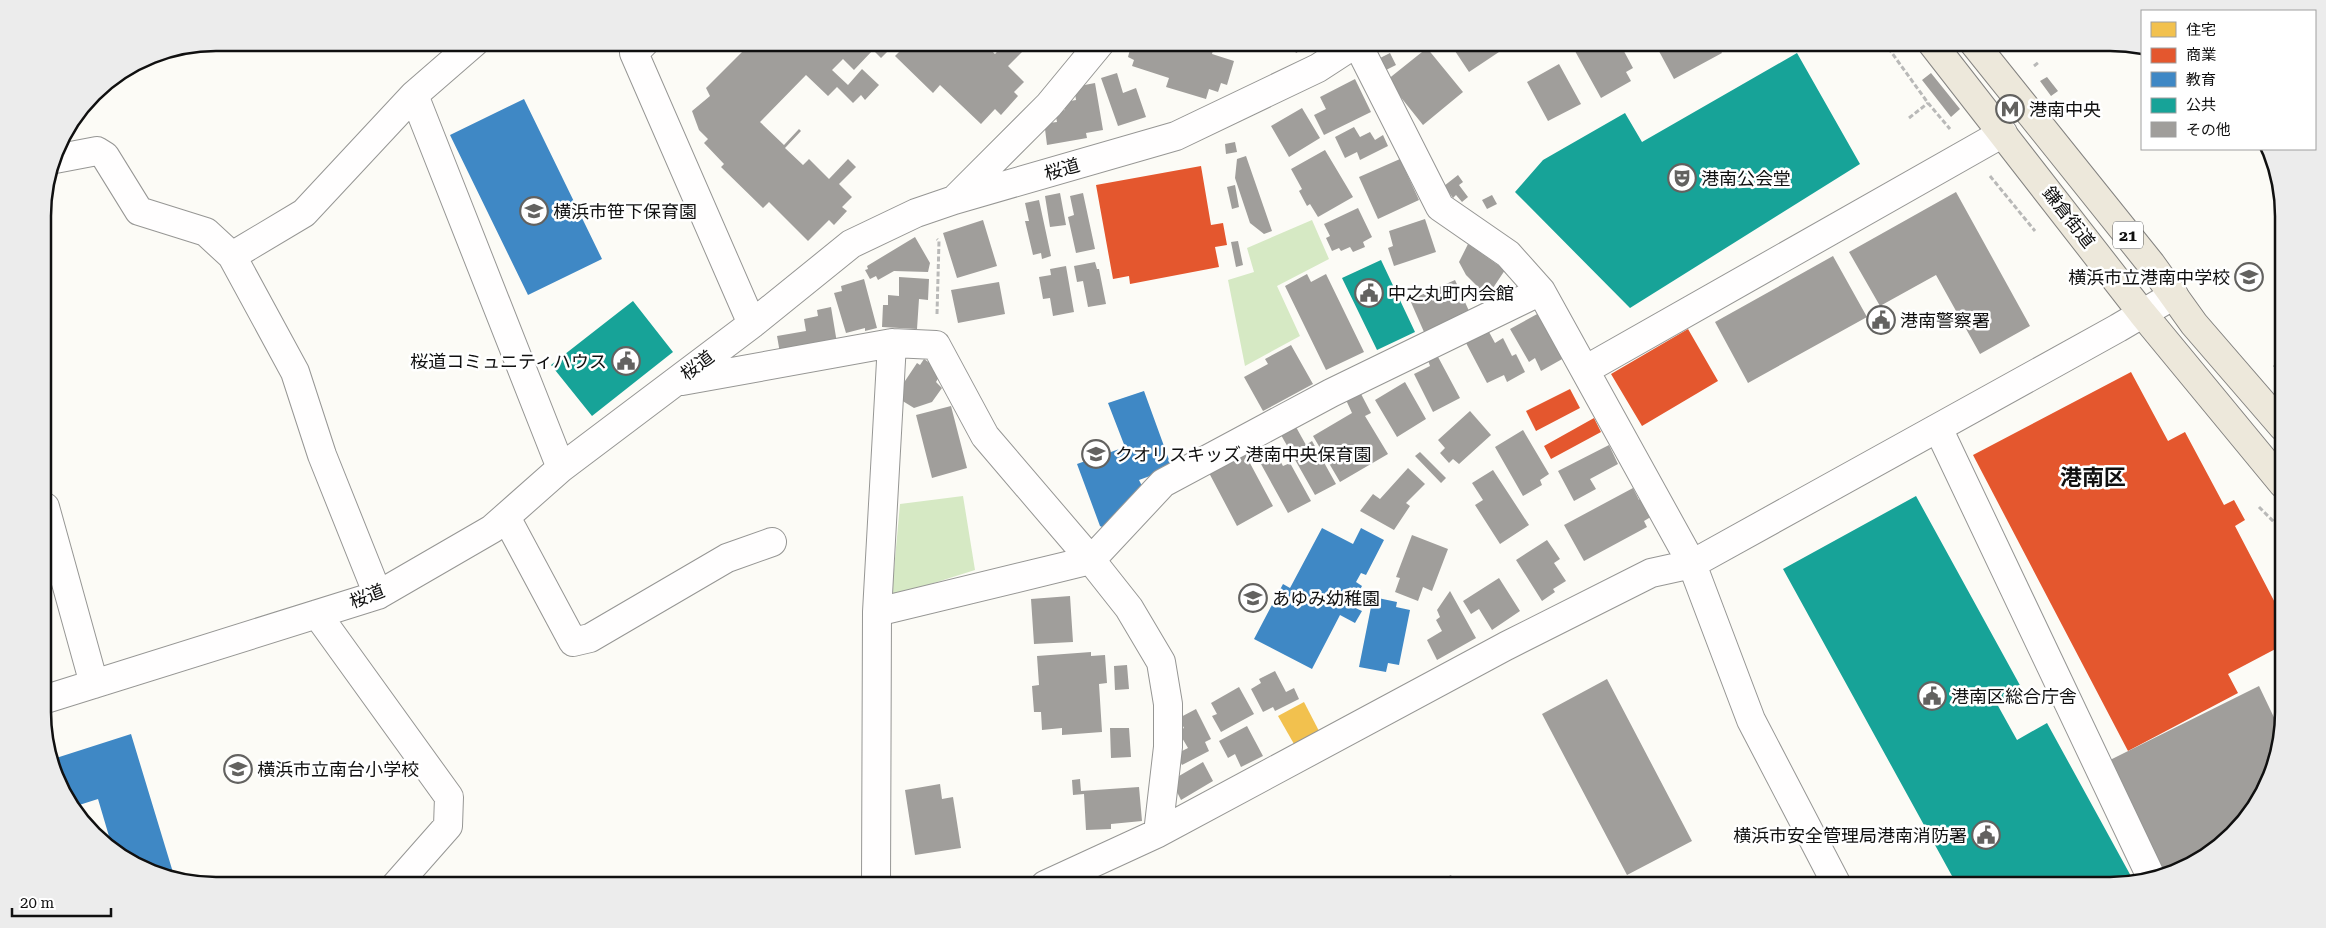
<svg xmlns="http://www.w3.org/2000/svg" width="2326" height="928" viewBox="0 0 2326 928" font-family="'Roboto Serif','Noto Sans JP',serif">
<rect width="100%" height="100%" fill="#fcfbf6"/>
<!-- forest -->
<path fill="#d6e9c4" d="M1312,220L1329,259L1277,286L1300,336L1245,366L1228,280L1254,272L1247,248Z
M963,496L975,570L896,595L892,592L900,504Z"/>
<!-- homes -->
<path fill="#f2c14e" d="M1304,702L1319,731L1294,744L1278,716Z"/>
<!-- shops -->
<path fill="#e4572e" d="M1201,166L1211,225L1223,223L1227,245L1215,247L1219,267L1130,284L1129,276L1113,279L1096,185Z
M1688,329L1718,381L1642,426L1611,374Z
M2131,372L2168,441L2185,432L2224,505L2234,500L2245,520L2235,526L2283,618V645L2228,674L2238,693L2128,751L1973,455Z
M1570,389L1580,408L1536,431L1526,411Z
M1594,418L1601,432L1551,459L1544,446Z"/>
<!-- schools -->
<path fill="#3f88c5" d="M524,99L602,259L528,295L450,135Z
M1144,391L1172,468L1139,480L1143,488L1104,528L1100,526L1077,464L1125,447L1108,403Z
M1322,528L1353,544L1361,528L1384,540L1366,575L1361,573L1356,582L1362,586L1351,606L1362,611L1355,623L1340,615L1312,669L1254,639L1283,584L1290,588Z
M1373,597L1397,602L1396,607L1410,610L1399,665L1388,663L1386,672L1359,667Z
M131,734L175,879L160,876L111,843L98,799L76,806L53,759Z"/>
<!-- public -->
<path fill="#17a398" d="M1797,53L1860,164L1630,308L1515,192L1543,160L1625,113L1642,142Z
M1381,260L1415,332L1377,350L1342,278Z
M633,301L673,352L592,416L551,365Z
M1916,496L2022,689L1997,704L2017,740L2047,723L2132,878L2120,885H1957L1783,569Z"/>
<!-- building -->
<path fill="#a09e9b" d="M762,42H964L970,49L976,42H983L995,54L1006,42H1017L1024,50L1008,66L1024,82L1014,92L1018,96L1001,115L995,109L981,124L940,85L933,93L895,56L899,52L893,46L881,58L873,50L854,70L843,59L832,70L848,85L862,69L879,85L865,100L861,95L853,103L837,87L828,96L806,75L760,122L784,145L799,129L801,131L785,148L803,165L809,159L829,179L848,159L856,167L839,184L852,197L842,207L847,211L834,225L829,220L808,241L769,202L763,208L721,167L724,164L704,143L708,139L699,130L692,111L710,96L706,88L749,45L754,51Z
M1132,42H1215L1212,54L1234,61L1227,85L1221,83L1218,92L1209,89L1206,99L1166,87L1169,78L1132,66L1134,60L1128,57Z
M1290,42H1315L1296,53Z
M1449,42H1497L1502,50L1469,72Z
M1570,42H1619L1633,68L1626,72L1631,81L1601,98Z
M1654,42H1716L1722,53L1674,79Z
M1427,48L1463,92L1423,125L1387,80Z
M1390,53L1396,65L1384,71L1378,59Z
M1559,64L1581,104L1548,121L1527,82Z
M1117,73L1123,93L1136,88L1146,117L1118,126L1101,78Z
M1931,73L1960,109L1951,117L1922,80Z
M2047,77L2058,91L2051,96L2040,81Z
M1355,79L1371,112L1324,135L1314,115L1326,109L1320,97Z
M1095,83L1103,130L1086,133L1087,138L1047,145L1045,129L1048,123L1057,122L1055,112L1065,110L1064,102L1076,100L1074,87Z
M1302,108L1320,138L1289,157L1271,126Z
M1354,127L1360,137L1370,132L1375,140L1383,135L1388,146L1360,160L1357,152L1345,158L1335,137Z
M1235,142L1237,152L1226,154L1225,144Z
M1325,150L1353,197L1318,217L1310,204L1307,206L1299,191L1302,189L1291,169Z
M1246,156L1272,231L1264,234L1250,223L1235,178L1237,159Z
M1400,159L1419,200L1378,219L1359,177Z
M1458,175L1463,182L1459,185L1468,197L1462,202L1456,195L1453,198L1444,186Z
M1235,185L1239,207L1232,209L1227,187Z
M1956,192L2030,326L1980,354L1936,275L1880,306L1849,252Z
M1060,193L1066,225L1050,227L1045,196Z
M1083,193L1095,249L1076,253L1068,217L1074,215L1070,196Z
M1492,195L1497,204L1487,209L1482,200Z
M1039,200L1051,256L1042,259L1041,253L1033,255L1025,221H1029L1025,203Z
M1358,208L1372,237L1363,242L1365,247L1353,252L1350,247L1341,251L1339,248L1332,251L1326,238L1330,236L1324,224Z
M1425,219L1436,252L1394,266L1388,248L1393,246L1389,231Z
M983,220L997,266L957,278L943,233Z
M915,237L930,263L928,272L894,271L878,280L876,276L870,279L865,270L868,269L867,266Z
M1238,241L1243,265L1236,267L1231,242Z
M1468,244L1505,270L1493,288L1488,284L1482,291L1466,275L1459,262Z
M1833,256L1867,317L1748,383L1715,322Z
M1095,262L1097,269H1099L1106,304L1088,307L1083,281L1077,282L1074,266Z
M1066,266L1074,312L1053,316L1050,298L1043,299L1039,277L1051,275L1050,269Z
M1307,274L1311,282L1326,274L1364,352L1326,370L1285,286Z
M899,277L929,279L928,300L919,299L917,329L882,327L883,305H888V295L899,296Z
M864,279L877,328L865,331V328L846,333L834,293L842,291L841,286Z
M1455,280L1469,311L1424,332L1410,300Z
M999,282L1005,314L958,323L951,290Z
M831,307L837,343L780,353L777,336L806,331L804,319L818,316L817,310Z
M1539,313L1564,358L1541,371L1535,358L1529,362L1510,329Z
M1489,332L1495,343L1503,338L1512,356L1516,354L1525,372L1507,382L1504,375L1487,383L1466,343Z
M1291,345L1313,384L1263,411L1244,377L1268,364L1265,359Z
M1437,355L1460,398L1433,412L1414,374L1430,366L1428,360Z
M924,359L937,368L940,375L936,382L942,388L932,402L914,408L901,400L903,397L897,393L917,363L920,365Z
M1405,382L1426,419L1397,437L1375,400Z
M1360,392L1371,413L1365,416L1388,454L1340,482L1313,436L1352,413L1346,400Z
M951,406L967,468L932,478L916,415Z
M1470,411L1491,435L1459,464L1453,459L1449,463L1440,453L1445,448L1438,440Z
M1296,427L1306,445L1312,441L1336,484L1315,495L1281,435Z
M1523,430L1549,474L1540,480L1542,485L1523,496L1495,447Z
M1609,445L1618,464L1590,479L1596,489L1574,501L1558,471Z
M1272,446L1283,466L1290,463L1311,501L1288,513L1256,455Z
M1244,452L1273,506L1237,526L1208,471Z
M1420,452L1446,478L1441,483L1415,456Z
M1408,468L1425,484L1406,503L1410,506L1394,530L1360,511L1373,494L1380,499Z
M1493,470L1529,525L1500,544L1475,505L1483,500L1472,483Z
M1633,488L1639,500L1645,497L1654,515L1644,521L1647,527L1584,561L1564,525Z
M1412,535L1448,549L1432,591L1423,587L1418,601L1395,592L1400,578L1396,577Z
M1547,540L1560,559L1554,563L1566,581L1553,589L1555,592L1542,601L1516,560Z
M1499,578L1520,611L1492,630L1479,609L1471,614L1463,601Z
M1450,591L1476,638L1437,660L1427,640L1442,631L1436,620L1440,617L1437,610Z
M1070,596L1073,642L1034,644L1031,599Z
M1091,652V656L1105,655L1107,683L1099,684L1102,732L1062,735V728L1042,730L1041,712H1034L1032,686L1039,685L1037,656Z
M1127,665L1129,689L1115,690L1114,666Z
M1275,671L1286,692L1294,688L1299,699L1275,711L1273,707L1263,712L1251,689L1261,683L1259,679Z
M1607,679L1692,841L1627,875L1542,714Z
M2259,686L2280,730L2274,768L2248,817L2215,850L2165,876L2108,761Z
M1239,687L1254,714L1221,732L1212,716L1217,714L1211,703Z
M1196,709L1211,739L1205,742L1209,751L1182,765L1176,754L1188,748L1178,731L1184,728L1179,718Z
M1247,726L1263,756L1241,767L1235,754L1228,758L1219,741Z
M1110,728H1129L1131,757L1111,758Z
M1203,762L1213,781L1181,800L1177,792L1179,776Z
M1080,779L1081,791L1139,787L1142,821L1111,824V829L1086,830L1084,794L1073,795L1072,780Z
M940,784L942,799L953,797L961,848L915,855L905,790Z
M1451,875L1456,885H1430Z"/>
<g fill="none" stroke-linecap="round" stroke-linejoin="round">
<defs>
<path id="minor" d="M645,42L634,53L752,324
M1357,43L1440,207L1508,254L1541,291L1692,564L1751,720L1837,885
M414,95L561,468
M55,159L97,151L105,156L139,211L206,232L232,256
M957,197L1049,105L1101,42
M1585,370L2003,133
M682,381L892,343L936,345L985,436L1091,560L1129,608L1161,662L1168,704V747L1158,833
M1938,428L2152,879
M45,507L94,684
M506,517L573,642L590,638L727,558L772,542
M378,595L322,455L295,372L232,256L304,213L414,95L475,42
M877,612L1091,560L1163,483L1331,393L1541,291
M317,614L449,797L448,826L396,885
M46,699L378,595L492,529L561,468L752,324L851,244L916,213L954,200L1176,136L1318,68L1358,42
M876,885L877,612L892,343
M1045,885L1158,833L1506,646L1651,573L1692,564L2118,328L2174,295"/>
<path id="major" d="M1931,42L2142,313L2283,484
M1973,42L2151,264L2194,324L2283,427"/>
</defs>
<!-- minor casing -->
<use href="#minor" stroke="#969694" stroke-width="30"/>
<!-- major casing -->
<use href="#major" stroke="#848381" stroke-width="30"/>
<!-- path -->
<path stroke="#b9b9b8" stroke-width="3" stroke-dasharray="5 2.5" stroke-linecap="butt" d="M1884,42L1928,103L1950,129
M2034,66L2039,62
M1909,118L1928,103
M1990,176L2035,231
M937,314L939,241L937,239
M2274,365L2283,375
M2259,507L2283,531"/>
<!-- minor -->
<use href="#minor" stroke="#fffefe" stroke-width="28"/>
<!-- major -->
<use href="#major" stroke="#ede8db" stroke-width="28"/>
</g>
<!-- icons -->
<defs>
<symbol id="metro-ring" viewBox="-11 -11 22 22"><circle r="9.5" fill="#fff" stroke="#636260" stroke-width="1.5"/><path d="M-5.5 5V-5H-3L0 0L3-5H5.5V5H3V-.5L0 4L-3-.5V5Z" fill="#636260"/></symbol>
<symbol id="theatre-ring" viewBox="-11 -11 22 22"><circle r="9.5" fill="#fff" stroke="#636260" stroke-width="1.5"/><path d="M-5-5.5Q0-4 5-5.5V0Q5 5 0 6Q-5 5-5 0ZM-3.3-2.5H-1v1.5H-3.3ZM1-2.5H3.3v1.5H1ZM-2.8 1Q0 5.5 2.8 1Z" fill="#636260"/></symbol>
<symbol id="school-ring" viewBox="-11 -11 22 22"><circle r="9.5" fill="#fff" stroke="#636260" stroke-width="1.5"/><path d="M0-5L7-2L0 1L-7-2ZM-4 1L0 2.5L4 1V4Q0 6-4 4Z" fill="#636260"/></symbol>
<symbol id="civic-ring" viewBox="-11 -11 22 22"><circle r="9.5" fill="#fff" stroke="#636260" stroke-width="1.5"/><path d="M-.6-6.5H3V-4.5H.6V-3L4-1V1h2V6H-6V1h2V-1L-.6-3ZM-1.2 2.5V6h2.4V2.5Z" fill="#636260"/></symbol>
</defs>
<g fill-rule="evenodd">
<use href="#metro-ring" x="1994" y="93" width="32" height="32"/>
<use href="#theatre-ring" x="1666" y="162" width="32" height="32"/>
<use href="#school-ring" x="518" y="195" width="32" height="32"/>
<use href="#school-ring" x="2233" y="261" width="32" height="32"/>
<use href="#civic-ring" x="1353" y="277" width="32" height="32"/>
<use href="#civic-ring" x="1865" y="304" width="32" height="32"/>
<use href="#civic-ring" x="610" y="345" width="32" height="32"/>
<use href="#school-ring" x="1080" y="438" width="32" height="32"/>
<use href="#school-ring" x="1237" y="582" width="32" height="32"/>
<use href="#civic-ring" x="1916" y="680" width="32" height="32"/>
<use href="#school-ring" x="222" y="753" width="32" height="32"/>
<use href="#civic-ring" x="1970" y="819" width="32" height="32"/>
</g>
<g text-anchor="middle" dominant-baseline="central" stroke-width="5" stroke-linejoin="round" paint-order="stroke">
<!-- shield labels -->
<rect fill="#fff" stroke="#585858" stroke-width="1" x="2113" y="221.5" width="30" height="27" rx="4"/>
<g font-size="16" font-weight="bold" fill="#101010">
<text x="2128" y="235">21</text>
</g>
<!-- poi labels -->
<g font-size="18" fill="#101010" stroke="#fff" text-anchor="start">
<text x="2029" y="109">港南中央</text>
<text x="1701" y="178">港南公会堂</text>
<text x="553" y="211">横浜市笹下保育園</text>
<text x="2230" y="277" text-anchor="end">横浜市立港南中学校</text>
<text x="1388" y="293">中之丸町内会館</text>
<text x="1900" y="320">港南警察署</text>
<text x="607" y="361" text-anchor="end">桜道コミュニティハウス</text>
<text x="1115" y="454">クオリスキッズ 港南中央保育園</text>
<text x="1272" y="598">あゆみ幼稚園</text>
<text x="1951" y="696">港南区総合庁舎</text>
<text x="257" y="769">横浜市立南台小学校</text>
<text x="1967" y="835" text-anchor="end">横浜市安全管理局港南消防署</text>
</g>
<!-- street labels -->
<g font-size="18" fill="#101010" stroke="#fff">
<text transform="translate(1062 169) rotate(-16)">桜道</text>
<text transform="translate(2069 217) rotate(52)">鎌倉街道</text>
<text transform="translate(697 365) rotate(-37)">桜道</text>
<text transform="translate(367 596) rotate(-21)">桜道</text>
</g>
<!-- district labels -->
<g font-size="22" font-weight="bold" fill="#101010" stroke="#fff">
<text x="2093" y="477">港南区</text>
</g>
</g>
<!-- crop -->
<path d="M0 0H2326V928H0ZM216 51H2110A165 165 0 0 1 2275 216V712A165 165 0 0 1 2110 877H216A165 165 0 0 1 51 712V216A165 165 0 0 1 216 51Z" fill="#ececec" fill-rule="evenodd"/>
<path fill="none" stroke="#101010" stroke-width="2.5" d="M216 51H2110A165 165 0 0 1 2275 216V712A165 165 0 0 1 2110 877H216A165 165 0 0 1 51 712V216A165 165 0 0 1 216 51Z"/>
<!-- legend -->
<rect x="2141" y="10" width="175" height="140" fill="#ffffff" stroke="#9f9f9f"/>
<rect x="2151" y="22" width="25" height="15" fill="#f2c14e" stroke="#9f9f9f"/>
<text x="2186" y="35" font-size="15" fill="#101010">住宅</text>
<rect x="2151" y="48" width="25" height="15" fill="#e4572e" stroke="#9f9f9f"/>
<text x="2186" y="60" font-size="15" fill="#101010">商業</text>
<rect x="2151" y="72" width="25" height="15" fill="#3f88c5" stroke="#9f9f9f"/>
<text x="2186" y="85" font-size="15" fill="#101010">教育</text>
<rect x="2151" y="98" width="25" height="15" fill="#17a398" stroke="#9f9f9f"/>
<text x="2186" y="110" font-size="15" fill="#101010">公共</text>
<rect x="2151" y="122" width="25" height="15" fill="#a09e9b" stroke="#9f9f9f"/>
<text x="2186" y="135" font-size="15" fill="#101010">その他</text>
<!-- scale -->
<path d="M12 908v8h99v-8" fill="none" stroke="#101010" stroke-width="2.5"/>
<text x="20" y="908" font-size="15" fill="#101010" stroke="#ffffff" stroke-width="4" paint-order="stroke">20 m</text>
</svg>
